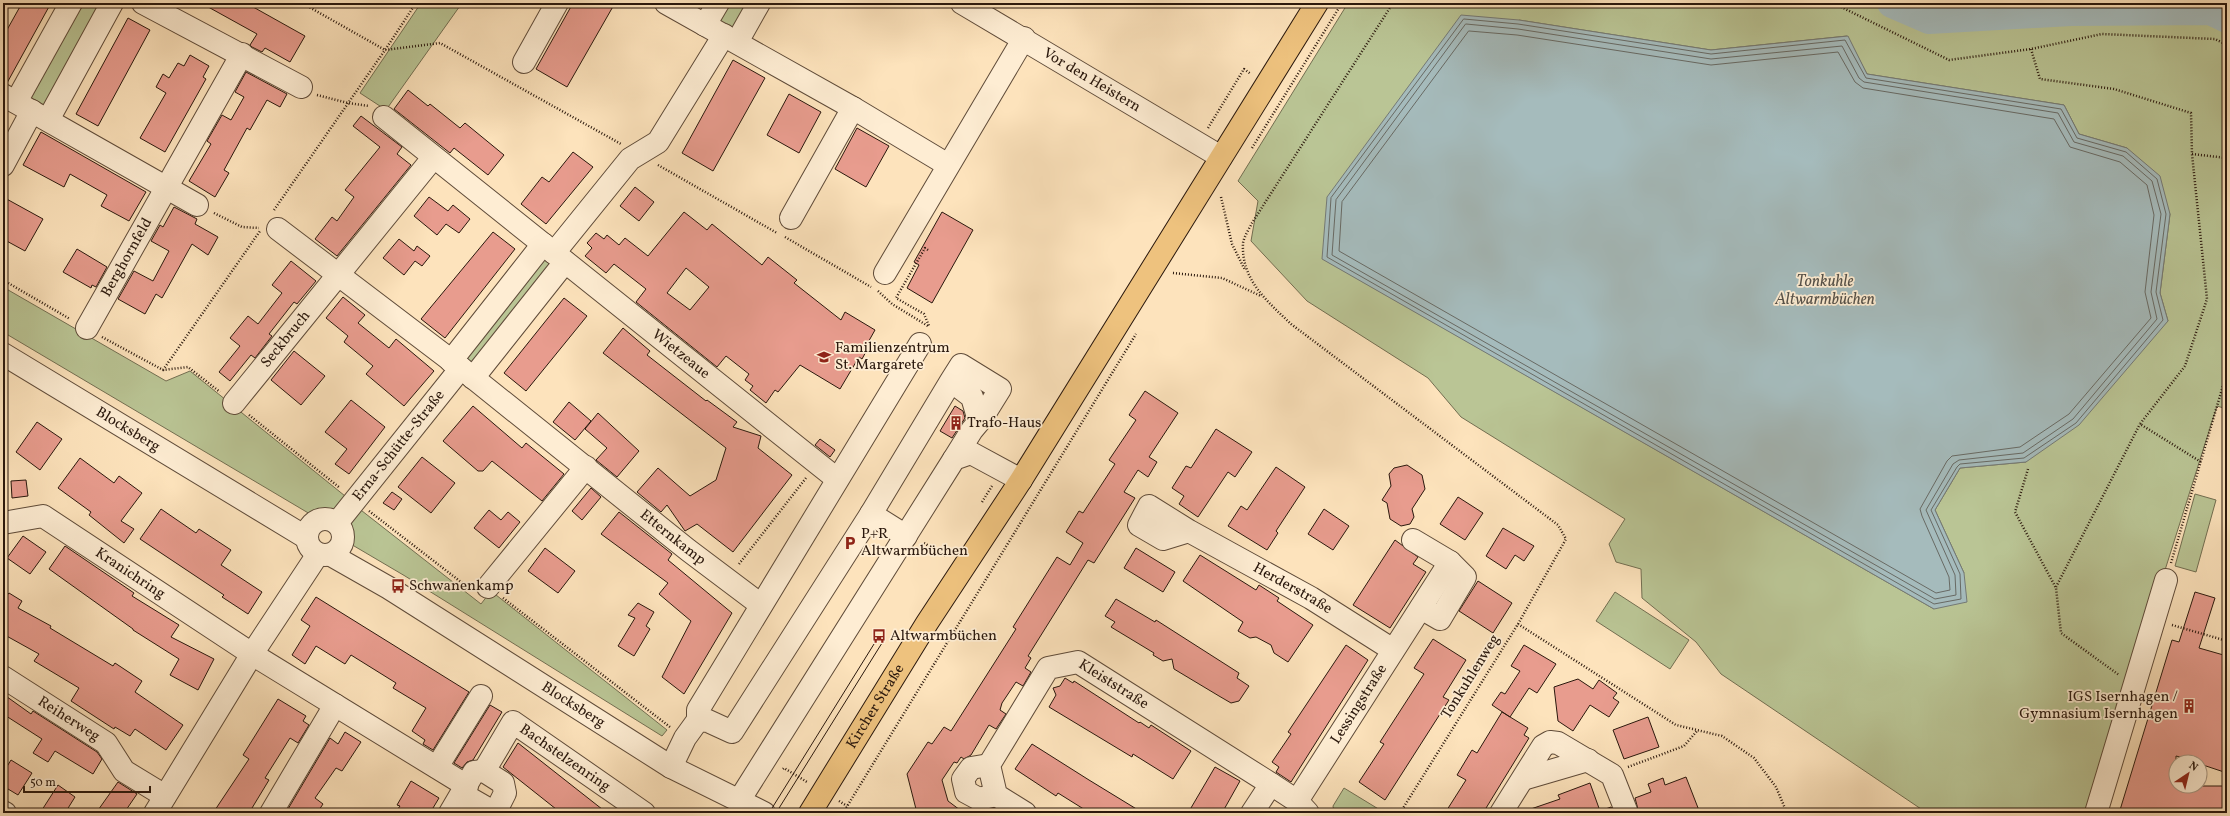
<svg xmlns="http://www.w3.org/2000/svg" width="2230" height="816" viewBox="0 0 2230 816" font-family="Vollkorn,serif">
<rect width="100%" height="100%" fill="#fde3bc"/>
<filter id="stains"><feTurbulence type="fractalNoise" baseFrequency=".005" numOctaves="4"/><feColorMatrix values="0 0 0 0 .2 0 0 0 0 .09 0 0 0 0 .02 0 0 0 .5 -.17"/></filter>
<radialGradient id="worn" r=".72"><stop offset=".6" stop-color="#630" stop-opacity="0"/><stop offset="1" stop-color="#630" stop-opacity=".3"/></radialGradient>
<!-- green -->
<path fill="#bac595" stroke="#726e51" fill-rule="evenodd" d="M78,3H105L47,107L29,97Z
M421,3H462L386,110L360,93Z
M721,3H756L736,38L710,23Z
M1348,3H2227V409L2217,406L2088,813H1927L1721,674L1696,642L1642,598L1641,569L1616,562L1609,544L1625,519L1461,417L1428,378L1307,301L1251,241L1258,201L1238,181ZM1519,20L1711,50L1847,36L1867,74L2064,105L2079,134L2127,148L2170,214L2160,293L2168,321L2026,462L1960,468L1935,510L1964,573L1934,609L1323,259Z
M544,250L559,262L474,371L458,359Z
M3,287L166,381L190,371L350,500L340,515L325,512L310,514L3,332Z
M2195,494L2216,500L2196,572L2175,566Z
M357,507L481,604L491,591L667,730L662,736L405,576L349,543L344,523Z
M1615,592L1689,640L1670,669L1596,621Z
M1344,788L1385,813H1334L1333,806Z"/>
<!-- water -->
<path fill="#a5bbbc" stroke="#747a76" d="M1461,15L1519,20L1711,50L1848,36L1867,74L2064,105L2079,134L2127,148L2160,176L2170,214L2160,293L2168,321L2079,425L2026,462L1960,468L1935,510L1964,573L1967,602L1934,609L1322,259L1327,197Z"/>
<g fill="none" stroke-linecap="round" stroke-linejoin="round">
<!-- shore -->
<path stroke="#686a64" stroke-width="1" d="M1464,19L1518,24L1711,54L1845,40L1866,78L2061,109L2077,138L2126,152L2157,179L2166,214L2156,292L2163,320L2076,423L2024,458L1960,464L1957,467L1931,510L1960,574L1961,599L1934,604L1327,257L1331,198Z
M1466,24L1518,29L1711,59L1842,46L1859,78L1864,82L2058,113L2074,142L2123,156L2152,181L2161,214L2151,292L2157,319L2073,419L2023,453L1959,460L1953,464L1926,510L1955,575L1956,595L1935,599L1332,255L1336,200Z
M1469,31L1517,35L1711,65L1838,52L1855,82L1863,88L2054,119L2070,147L2120,162L2147,185L2154,215L2145,292L2151,318L2069,414L2020,447L1952,456L1947,461L1920,509L1922,516L1949,577L1950,590L1936,593L1339,251L1342,202Z"/>
<!-- river -->
<path stroke="#a5bbbc" stroke-width="30" d="M1892,3L1929,19L2071,11L2210,10L2227,18"/>
</g>
<!-- building -->
<path fill="#e89c8e" stroke="#2a180d" fill-rule="evenodd" d="M22,3H51L7,83H3V37Z
M201,3H246L305,36L290,62L265,48L262,52L252,47L250,45L257,34Z
M573,3H615L567,87L536,69Z
M128,18L150,30L98,126L76,114Z
M190,55L209,66L203,77L206,79L165,152L140,138L166,93L156,87L163,74L169,78L178,63L184,66Z
M733,60L765,78L713,171L682,153Z
M246,72L287,94L280,107L267,100L250,130L247,128L224,170L229,173L215,197L189,181L211,144L207,141L222,115L231,120L244,97L235,92Z
M408,90L428,106L430,104L460,128L465,123L504,155L488,175L454,148L450,153L394,109Z
M789,94L821,112L799,153L767,135Z
M361,116L402,147L397,154L411,165L337,256L315,239L332,217L337,221L354,197L345,190L380,147L353,126Z
M857,128L889,146L866,187L835,169Z
M41,132L146,192L129,221L101,206L107,195L70,174L64,187L23,165Z
M573,152L593,167L546,224L521,204L542,177L549,182Z
M635,187L654,202L639,221L620,206Z
M3,197L43,219L25,251L3,239Z
M429,197L448,211L453,205L470,219L459,233L446,224L437,235L414,216Z
M174,207L197,219L195,224L218,237L208,255L192,244L162,298L156,294L145,314L118,299L134,271L153,281L169,251L151,241L160,225L163,227Z
M684,212L707,230L712,224L762,265L768,257L797,280L794,283L841,320L845,312L875,330L866,346L868,348L862,359L859,357L840,389L800,365L778,392L775,390L766,403L750,390L753,386L745,380L749,374L726,356L717,367L636,302L646,289L614,264L606,273L585,256L592,248L587,243L596,233L604,239L607,235L619,245L625,238L648,256ZM686,268L709,287L690,310L667,293Z
M942,212L973,230L932,303L907,288L919,265L914,262Z
M493,232L515,249L445,338L421,319Z
M399,239L414,251L417,246L430,256L422,266L415,261L404,275L383,258Z
M77,249L107,267L96,287L92,285L91,288L63,272Z
M291,261L316,281L297,304L294,302L269,334L272,336L255,358L251,355L230,381L219,372L240,346L230,338L248,316L258,324L282,293L272,285Z
M343,297L365,315L358,323L389,348L396,339L434,371L404,406L366,374L373,366L344,342L348,336L326,318Z
M564,298L587,316L526,391L504,373Z
M623,328L650,351L647,355L706,401L707,400L737,422L733,427L761,436L758,448L792,475L733,552L697,524L685,531L667,505L661,512L637,492L658,468L690,496L716,480L726,448L603,353Z
M294,351L325,376L301,405L271,380Z
M1145,391L1178,413L1149,457L1157,462L1148,477L1138,470L1124,492L1135,498L1094,563L1088,560L1028,656L1031,658L1025,668L1031,672L1023,686L1016,682L1002,703L1000,710L1006,714L996,729L989,725L971,755L964,759L961,757L957,763L954,762L942,780L948,801L964,813H917L907,774L928,742L932,744L944,727L951,731L1016,629L1013,627L1057,557L1070,565L1083,543L1066,532L1079,511L1083,513L1115,464L1109,460L1136,420L1129,415Z
M351,400L385,427L349,474L335,464L347,449L325,432Z
M569,402L591,421L575,440L553,422Z
M473,406L522,448L526,443L564,474L542,501L492,461L483,471H478L443,441Z
M955,406L963,411L965,418L952,438L940,431Z
M598,413L639,451L617,477L596,460L607,448L585,429Z
M37,422L62,439L40,470L16,452Z
M1216,429L1252,452L1235,477L1228,472L1198,517L1179,504L1184,496L1172,488L1186,466L1191,468Z
M820,439L835,450L830,457L815,445Z
M422,457L455,483L431,513L398,487Z
M80,458L114,483L119,476L142,493L121,521L134,529L124,543L89,515L91,512L58,488Z
M1407,465L1422,475L1425,489L1412,509L1414,517L1410,524L1401,526L1390,519L1387,503L1382,500L1391,486L1389,474L1394,468Z
M1276,467L1305,487L1276,531L1278,533L1267,550L1228,526L1241,506L1247,510Z
M26,480L28,496L12,498L11,481Z
M591,488L601,497L582,520L572,511Z
M392,492L402,499L394,510L383,503Z
M1458,497L1483,513L1465,540L1440,524Z
M161,509L196,533L199,529L231,550L221,565L262,592L248,614L222,597L224,595L140,539Z
M1324,509L1349,526L1333,550L1308,534Z
M489,510L501,520L508,512L520,522L499,548L474,528Z
M619,512L672,554L668,560L732,613L684,694L662,677L691,621L659,594L668,583L601,534Z
M1503,528L1534,546L1524,561L1515,555L1506,569L1486,556Z
M23,536L46,552L30,574L7,558Z
M1395,540L1418,557L1413,564L1426,572L1390,628L1353,605Z
M65,546L134,593L132,596L179,625L171,637L214,659L198,690L170,675L179,659L133,630V629L49,569Z
M545,548L575,571L558,593L528,571Z
M1136,548L1175,572L1163,592L1124,568Z
M1200,555L1256,590L1259,585L1279,598L1277,601L1313,625L1288,662L1274,653L1271,645L1256,637L1250,638L1238,631L1243,622L1183,581Z
M1478,581L1512,603L1493,633L1459,611Z
M2195,592L2215,598L2199,648L2227,656V773L2200,764V762L2176,756V786H2227V813H2131L2120,810L2172,640L2179,642Z
M9,593L22,601L18,608L51,626L50,628L113,666L115,663L142,681L135,692L183,725L166,750L135,729L130,736L115,727L114,729L71,701L79,688L34,661L39,654L3,634V600Z
M316,597L469,692L433,750L423,744L425,740L412,731L426,708L393,688L396,683L351,655L345,664L316,646L305,664L292,655L310,626L301,620Z
M1116,599L1155,622L1156,620L1239,673L1237,678L1249,686L1239,701L1231,703L1219,696L1174,669L1172,659L1163,661L1153,655L1154,653L1111,627L1115,622L1105,616Z
M638,603L654,612L646,626L650,629L634,656L618,646L635,618L628,615Z
M1433,639L1466,660L1443,697L1449,700L1385,800L1359,782L1384,744L1380,742L1424,674L1414,668Z
M1346,645L1368,660L1291,782L1276,772L1279,767L1272,762L1291,734L1288,732Z
M1524,645L1556,664L1537,693L1529,688L1510,717L1492,705L1501,692L1505,694L1520,671L1511,666Z
M1065,678L1073,683L1074,681L1139,723L1140,722L1149,728L1151,725L1191,751L1173,779L1133,754L1132,757L1049,707L1056,695L1053,688L1060,686Z
M1578,679L1593,689L1599,680L1617,693L1613,698L1619,702L1609,717L1590,705L1573,731L1558,721L1554,687Z
M3,694L31,714L33,711L97,752L102,759L93,774L55,751L48,762L33,753L42,739L3,714Z
M278,699L306,716L303,721L309,725L298,743L290,738L265,778L269,780L249,813H213L249,759L243,755Z
M490,705L502,712L473,760L467,762L462,768L454,763Z
M1502,712L1528,728L1524,735L1529,738L1483,813H1445L1466,780L1457,775L1472,750L1477,753Z
M1648,717L1659,747L1624,759L1613,730Z
M345,732L361,742L342,771L336,768L315,798L323,804L317,813H294L288,809L330,738L338,744Z
M518,743L607,813H561L503,767Z
M1032,744L1089,780L1143,813H1090L1058,793L1056,796L1015,769Z
M11,760L32,773L18,795L3,786V773Z
M1215,767L1240,781L1222,813H1188Z
M1686,777L1700,813H1639L1635,798L1651,792L1648,784L1663,778L1665,785Z
M411,781L439,798L430,813H395L400,806L397,805Z
M118,782L137,794L124,813H96Z
M1590,783L1600,811L1611,807L1614,813H1525V811L1560,799L1558,795Z
M58,785L75,797L65,813H40Z"/>
<g fill="none" stroke-linecap="round" stroke-linejoin="round">
<defs>
<g id="minor">
<path d="M143,3L301,87"/>
<path d="M666,3L853,108L948,165"/>
<path id="s1" d="M962,3L1221,157"/>
<path d="M705,25L718,3"/>
<path d="M737,42L759,3"/>
<path d="M524,62L557,3"/>
<path d="M3,95L197,205"/>
<path d="M16,102L71,3"/>
<path id="s2" d="M384,117L837,479"/>
<path d="M48,120L112,3"/>
<path d="M3,165L32,111"/>
<path d="M791,218L853,108"/>
<path id="s3" d="M278,229L461,368L688,550L761,605"/>
<path d="M554,253L630,159L658,142L724,35"/>
<path d="M885,273L1024,38"/>
<path id="s4" d="M87,328L242,54"/>
<path id="s5" d="M3,354L307,538"/>
<path d="M451,361L543,244"/>
<path d="M473,378L565,262"/>
<path id="s6" d="M234,403L433,158"/>
<path d="M954,459L972,430L982,418"/>
<path d="M871,514L951,381L961,365L1000,389L982,418L977,414L972,397L951,381"/>
<circle cx="325" cy="537" r="18"/>
<path id="s7" d="M3,523L43,516L252,654L467,786"/>
<path id="s8" d="M337,523L461,368"/>
<path id="s9" d="M1189,531L1163,539L1139,525L1149,506L1189,531L1311,598L1393,650"/>
<path id="s10" d="M331,555L389,588L671,767L764,813"/>
<path d="M488,587L586,467"/>
<path d="M1421,608L1440,619L1465,577L1450,562"/>
<path id="s11" d="M3,677L106,743L124,771L165,796"/>
<path d="M698,720V710L920,344"/>
<path d="M989,765L971,768L963,779L966,792L979,799L996,795"/>
<path d="M437,767L481,696"/>
<path d="M671,767L685,738L698,720L708,721L732,732L871,514L906,536"/>
<path id="s12" d="M484,771L513,722L644,813"/>
<path d="M1523,779L1588,760"/>
<path d="M462,794L495,813"/>
<path d="M740,799L954,459L971,453L1021,480"/>
<path id="s13" d="M1297,801L1450,562L1413,540"/>
<path d="M3,812L5,813"/>
<path d="M155,813L252,654L318,554"/>
<path d="M271,813L335,705"/>
<path d="M450,813L474,772L484,771L503,783L505,793L495,813"/>
<path id="s14" d="M1025,813L996,795L989,765L1048,668L1078,662L1271,784"/>
<path d="M1252,813L1271,784L1297,801L1308,813"/>
<path d="M1501,813L1543,746L1550,742L1558,743L1612,775L1627,813"/>
<path d="M2096,813L2166,580"/>
</g>
<g id="major">
<path id="s15" d="M810,813L927,623L1021,480L1317,3"/>
</g>
</defs>
<!-- minor casing -->
<use href="#minor" stroke="#5f4b39" stroke-width="24"/>
<!-- major casing -->
<use href="#major" stroke="#2a180d" stroke-width="24"/>
<!-- path -->
<path stroke="#2a180d" stroke-width="2.5" stroke-dasharray="1 2" stroke-linecap="butt" d="M302,3L385,50L416,3
M1393,3L1252,223C1249,229 1244,237 1243,243C1241,280 1267,301 1291,324L1558,525L1566,539L1518,624L1400,813
M1833,3L1949,60L2031,49L2102,34L2215,39L2227,45
M2031,49L2040,79L2114,89L2191,113L2192,154L2207,299L2185,366L2140,424L2201,462
M317,95L348,103L369,106
M1208,128L1244,69L1251,74
M1252,148L1342,3
M2192,154L2227,158
M658,165L777,233
M1221,197L1232,244L1245,270
M274,210L385,50L440,43L621,144
M214,213L242,227L259,228
M785,237L871,287
M928,250L925,248L896,298L924,314L929,326
M1173,273L1222,278L1261,296
M3,280L70,319
M878,291L892,304L928,326
M102,337L163,370L188,367L220,392
M163,370L260,231
M249,415L340,488
M2028,469L2015,512L2056,588L2061,633L2119,675
M982,502L992,486
M369,511L470,589
M924,543L947,557
M2171,563L2227,372
M739,564L806,478
M2056,587L2140,424
M503,598L670,727
M1518,624L1676,725L1722,736L1754,758L1776,787L1787,813
M2172,625L2227,641
M1628,767L1684,746L1697,731
M783,769L784,768L807,782
M839,801L847,806
M843,813L1136,334"/>
<!-- minor -->
<use href="#minor" stroke="#feedd3" stroke-width="22"/>
<!-- major -->
<use href="#major" stroke="#eec27e" stroke-width="22"/>
<!-- tram -->
<path stroke="#2a180d" stroke-width="1" d="M769,813L879,636
M776,813L882,643"/>
</g>
<!-- icons -->
<defs>
<symbol id="school-bare" viewBox="-9 -9 18 18"><path d="M0-5L7-2L0 1L-7-2ZM-4 1L0 2.5L4 1V4Q0 6-4 4Z" fill="#8f2418" stroke="#feedd3" stroke-width="2.5" paint-order="stroke"/></symbol>
<symbol id="building-bare" viewBox="-9 -9 18 18"><path d="M-4-6H4V6H1V3H-1V6H-4ZM-2.5-4.3h1.7v1.8h-1.7ZM.8-4.3h1.7v1.8H.8ZM-2.5-1h1.7V.8h-1.7ZM.8-1h1.7V.8H.8Z" fill="#8f2418" stroke="#feedd3" stroke-width="2.5" paint-order="stroke"/></symbol>
<symbol id="parking-bare" viewBox="-9 -9 18 18"><path d="M-3.5-5.5H1a3.5 3.5 0 0 1 0 7H-1V5.5H-3.5ZM-1-3.4V-.6H.8a1.4 1.4 0 0 0 0-2.8Z" fill="#8f2418" stroke="#feedd3" stroke-width="2.5" paint-order="stroke"/></symbol>
<symbol id="bus-bare" viewBox="-9 -9 18 18"><path d="M-5-6H5V4H4V6H2V4H-2V6H-4V4H-5ZM-3.5-4V0h7V-4ZM-3.5 1.2v1.5H-2V1.2ZM2 1.2v1.5H3.5V1.2Z" fill="#8f2418" stroke="#feedd3" stroke-width="2.5" paint-order="stroke"/></symbol>
</defs>
<g fill-rule="evenodd">
<use href="#school-bare" x="814" y="347" width="20" height="20"/>
<use href="#building-bare" x="946" y="413" width="20" height="20"/>
<use href="#parking-bare" x="840" y="533" width="20" height="20"/>
<use href="#bus-bare" x="388" y="576" width="20" height="20"/>
<use href="#bus-bare" x="869" y="626" width="20" height="20"/>
<use href="#building-bare" x="2179" y="696" width="20" height="20"/>
</g>
<g text-anchor="middle" dominant-baseline="central" stroke-width="3.5" stroke-linejoin="round" paint-order="stroke">
<!-- street labels -->
<g font-size="15" fill="#2a180d" stroke="#feedd3">
<text stroke="none"><textPath href="#s1" startOffset="151">Vor den Heistern</textPath></text>
<text stroke="none"><textPath href="#s4" startOffset="81">Berghornfeld</textPath></text>
<text stroke="none"><textPath href="#s6" startOffset="82">Seckbruch</textPath></text>
<text stroke="none"><textPath href="#s2" startOffset="380">Wietzeaue</textPath></text>
<text stroke="none"><textPath href="#s5" startOffset="146">Blocksberg</textPath></text>
<text stroke="none"><textPath href="#s8" startOffset="99">Erna-Schütte-Straße</textPath></text>
<text stroke="none"><textPath href="#s3" startOffset="501">Etternkamp</textPath></text>
<text stroke="none"><textPath href="#s7" startOffset="145">Kranichring</textPath></text>
<text stroke="none"><textPath href="#s9" startOffset="242">Herderstraße</textPath></text>
<text transform="translate(1471 677) rotate(-58)">Tonkuhlenweg</text>
<text stroke="none"><textPath href="#s14" startOffset="251">Kleiststraße</textPath></text>
<text stroke="none"><textPath href="#s13" startOffset="115">Lessingstraße</textPath></text>
<text stroke="none"><textPath href="#s10" startOffset="285">Blocksberg</textPath></text>
<text stroke="none"><textPath href="#s15" startOffset="125">Kircher Straße</textPath></text>
<text stroke="none"><textPath href="#s11" startOffset="78">Reiherweg</textPath></text>
<text stroke="none"><textPath href="#s12" startOffset="120">Bachstelzenring</textPath></text>
</g>
<!-- poi labels -->
<g font-size="15" fill="#2a180d" stroke="#feedd3" text-anchor="start">
<text x="835" y="348">Familienzentrum<tspan x="835" dy="17">St. Margarete</tspan></text>
<text x="967" y="423">Trafo-Haus</text>
<text x="861" y="534">P+R<tspan x="861" dy="17">Altwarmbüchen</tspan></text>
<text x="409" y="586">Schwanenkamp</text>
<text x="890" y="636">Altwarmbüchen</text>
<text x="2178" y="697" text-anchor="end">IGS Isernhagen /<tspan x="2178" dy="17">Gymnasium Isernhagen</tspan></text>
</g>
<!-- water labels -->
<g font-size="16" font-style="italic" fill="#55514a" stroke="#feedd3">
<text x="1825" y="282">Tonkuhle<tspan x="1825" dy="18">Altwarmbüchen</tspan></text>
</g>
</g>
<!-- margin -->
<rect width="2230" height="816" fill="none" stroke="#fde3bc" stroke-width="16"/>
<rect x="4" y="4" width="2222" height="808" fill="none" stroke="#2a180d" stroke-width="2"/>
<rect x="8" y="8" width="2214" height="800" fill="none" stroke="#2a180d"/>
<!-- north arrow -->
<g transform="translate(2188 774) rotate(35)"><circle r="19" fill="#feedd3" stroke="#a99884"/>
<path d="M0-3L7 15L0 10L-7 15Z" fill="#8f2418"/>
<text y="-6" font-size="11" font-weight="bold" text-anchor="middle" fill="#2a180d">N</text>
</g>
<!-- scale -->
<path d="M24 786v6h126v-6" fill="none" stroke="#2a180d" stroke-width="2"/>
<text x="30" y="786" font-size="12" fill="#2a180d" stroke="#feedd3" stroke-width="3" paint-order="stroke">50 m</text>
<rect width="100%" height="100%" filter="url(#stains)"/>
<rect width="100%" height="100%" fill="url(#worn)"/>
</svg>
